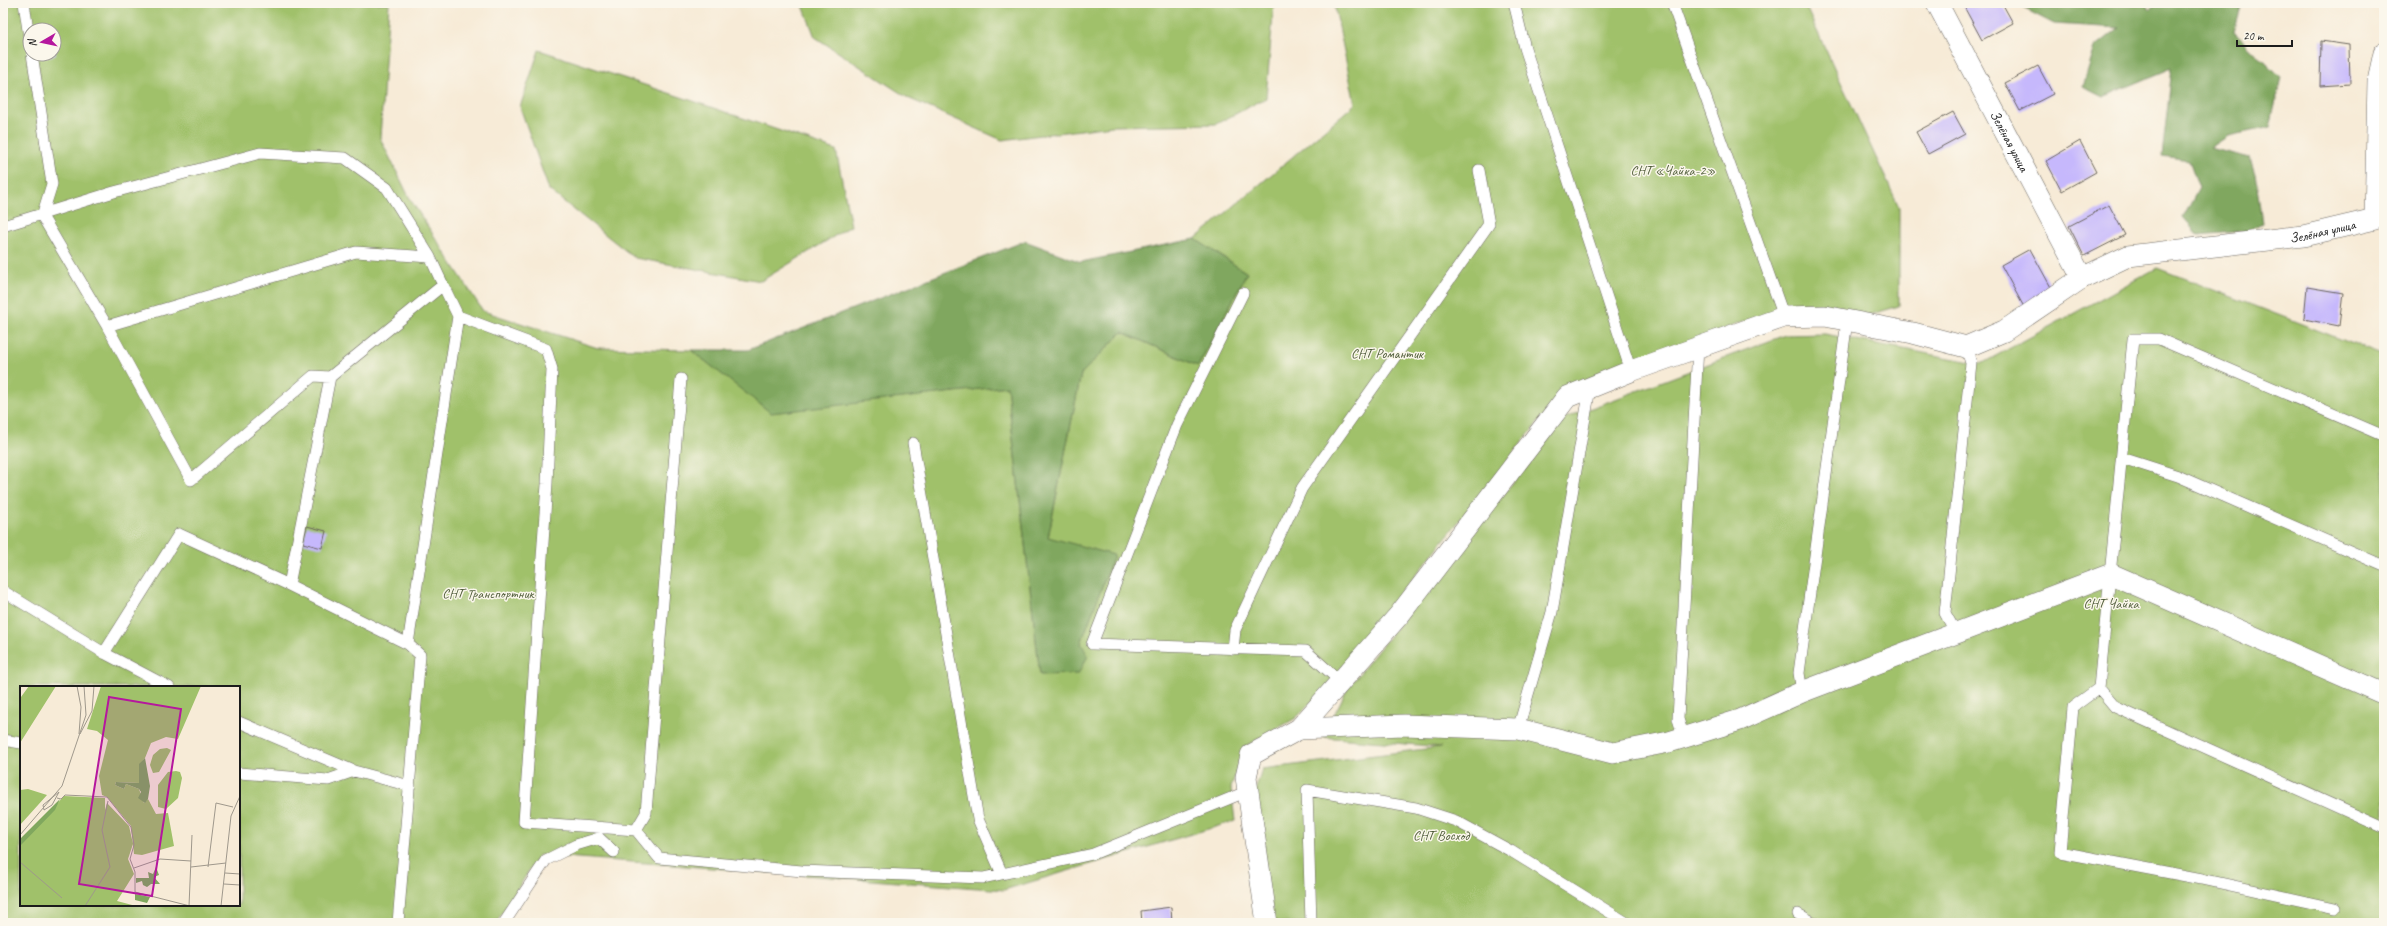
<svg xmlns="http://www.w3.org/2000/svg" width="2387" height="926" viewBox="0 0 2387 926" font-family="Caveat,sans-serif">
<rect width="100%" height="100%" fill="#fbf7ec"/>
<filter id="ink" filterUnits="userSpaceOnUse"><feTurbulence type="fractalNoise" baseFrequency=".025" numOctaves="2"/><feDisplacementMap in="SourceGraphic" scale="8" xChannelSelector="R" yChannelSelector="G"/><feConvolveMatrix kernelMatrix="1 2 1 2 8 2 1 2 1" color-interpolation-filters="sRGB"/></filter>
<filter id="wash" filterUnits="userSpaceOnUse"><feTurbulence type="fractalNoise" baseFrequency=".012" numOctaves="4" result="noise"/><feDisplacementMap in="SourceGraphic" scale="16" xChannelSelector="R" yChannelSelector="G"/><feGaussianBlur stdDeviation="0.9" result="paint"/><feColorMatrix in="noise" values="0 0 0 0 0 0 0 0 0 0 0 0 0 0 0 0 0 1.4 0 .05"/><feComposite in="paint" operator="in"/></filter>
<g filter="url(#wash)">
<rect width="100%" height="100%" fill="#f7ebd7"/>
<!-- green -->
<path fill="#a0c16a" stroke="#5e6e43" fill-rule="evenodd" d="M3,3H389L380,138L410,199L483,311L598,348L691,350L771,412L1007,386L1040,675L1081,643L1113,556L1048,538L1081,374L1122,332L1198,366L1247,273L1195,239L1355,104L1334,3H1804L1899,207V306L1862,317L1800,306L1748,320L1565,389L1325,688L1296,718L1244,747L1231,788L1235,821L1004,890L539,855L496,923H3ZM30,30H54V54H30ZM21,687H239V905H21Z
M802,3H1274L1266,98L1216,124L1112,126L1002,140L908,98L815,37Z
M539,50L693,101L836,150L851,226L761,281L635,258L549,190L520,107Z
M2157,268L2384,356V923H1270L1255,791L1262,769L1441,747L1323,737L1347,689L1565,418L1785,335L1825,334L1981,364Z"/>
<!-- forest -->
<path fill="#80a75e" stroke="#4e623d" d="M2023,3H2145L2150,9L2159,3H2242L2234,32L2281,78L2270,127L2228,136L2210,148L2250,158L2255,174L2262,223L2247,231L2198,235L2183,218L2199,188L2189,160L2162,156L2172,68L2103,97L2083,87L2095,47L2119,28L2054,24L2019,6Z
M1195,239L1247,273L1198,366L1122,332L1081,374L1048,537L1114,555L1081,643L1088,656L1078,674L1040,675L1007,386L771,413L691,350H748L1025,241L1081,262Z"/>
<g id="blocks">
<!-- building -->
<path fill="#c6b8fc" d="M1962,3H2002L2013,23L1982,40Z
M2321,41L2349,45L2350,84L2320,86Z
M54,48L56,55L36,58V54H54Z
M2038,66L2053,94L2020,111L2005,83Z
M1953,112L1965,134L1928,154L1916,132Z
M2080,141L2096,172L2062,191L2046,161Z
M2109,205L2125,235L2084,256L2069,226Z
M2030,249L2053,291L2024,307L2001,265Z
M2307,287L2343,293L2339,326L2304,319Z
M307,526L326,531L322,548L303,543Z
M1171,907L1172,923H1142L1141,911Z"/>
</g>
</g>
<g filter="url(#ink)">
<use href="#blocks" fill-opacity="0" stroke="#69645d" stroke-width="1"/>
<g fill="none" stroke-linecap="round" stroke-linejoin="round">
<defs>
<path id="service" d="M24,3L30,44
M1514,3L1525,48L1631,371
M1672,3L1784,317
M32,54L52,184L42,216L107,326L191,480L313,376L330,377
M3,226L114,192L260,153L345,158L387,188L430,257
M1243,293L1177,425L1092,644L1306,651L1341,682
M458,316L546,349L552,369L547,484L524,822L636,830L659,858L802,871L983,878L1093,854L1248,791
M107,326L356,252L430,257L443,285
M913,443L978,819L1002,874
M2122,458L2178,476L2384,566
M289,585L330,377L443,285L458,316L408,644L420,655L398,923
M3,591L104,653L169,687
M1956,633L1945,613L1971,363L1966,347
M1233,649L1235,630L1302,488L1489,224L1479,170
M104,653L179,534L289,585L408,644
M2099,688L2115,707L2384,828
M1802,692L1799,673L1847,321
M239,722L354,771L410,786
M1518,729L1552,612L1590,388
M1684,738L1678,719L1698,347
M3,740L21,743
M239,773L328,780L354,771
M636,830L646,813L681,379
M2335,908L2202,879L2060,852L2073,707L2099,688L2133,339H2159L2384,436
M1798,914L1815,923
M504,923L546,860L576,845L599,838L614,852
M1311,923L1307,790L1416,808L1456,821L1511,851L1627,923"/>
<g id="minor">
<path id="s1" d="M1937,3L2082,278"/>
<path d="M1299,729L1404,725L1518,729L1613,753L1669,742L1740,720L1802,692L2111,574L2384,694"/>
<path id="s2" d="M1267,923L1246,777L1251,755L1299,729L1400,614L1567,397L1631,371L1784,317L1825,316L1913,333L1966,347L2004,331L2082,278L2128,256L2303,236L2375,219L2378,80L2384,53"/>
</g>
</defs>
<!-- service casing -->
<use href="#service" stroke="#69645d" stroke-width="12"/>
<!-- minor casing -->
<use href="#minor" stroke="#69645d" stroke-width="22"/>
<!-- service -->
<use href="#service" stroke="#fff" stroke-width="11"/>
<!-- minor -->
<use href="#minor" stroke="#fff" stroke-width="21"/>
</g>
</g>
<g text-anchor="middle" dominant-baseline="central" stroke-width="3" stroke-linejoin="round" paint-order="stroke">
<!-- street labels -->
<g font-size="14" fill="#1c1c1c" stroke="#fbf7ec">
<text stroke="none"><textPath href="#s1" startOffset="156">Зелёная улица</textPath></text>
<text stroke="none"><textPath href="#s2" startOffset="1451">Зелёная улица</textPath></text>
</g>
<!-- park labels -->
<g font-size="14" fill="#515e3b" stroke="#fbf7ec">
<text x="1673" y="170">СНТ «Чайка-2»</text>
<text x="1387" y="353">СНТ Романтик</text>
<text x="488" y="593">СНТ Транспортник</text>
<text x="2111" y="603">СНТ Чайка</text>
<text x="1441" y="835">СНТ Восход</text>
</g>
</g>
<!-- overview -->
<g transform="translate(20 686)">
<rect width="220" height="220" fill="#f7ebd7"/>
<path d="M9,0H36L0,57L1,11ZM81,0H181L158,53L146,51L131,57L125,72L120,78L119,97L96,96L95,99L104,103L106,98L119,103L124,117L128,113L136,128L148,127L154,160L122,169L114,168L111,140L87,111L82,109L79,90L88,54L77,45L67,43ZM147,62L151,64L139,86L133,87L130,79L133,69L140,63ZM156,85L160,86L162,92L158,112L146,123L138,121V99L148,86ZM8,103L27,109L0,139V104ZM44,110L85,112V124L87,117L109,140L113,158L108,173L114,188L97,215L116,220H0V159Z" fill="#a0c16a"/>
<path d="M125,72L130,100L128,113L125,117L118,112L121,106L119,103L106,98L104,103L95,99L96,96L119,97V78ZM40,113L35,124L0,160V153ZM136,181L139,189L134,191L140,198H131L127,201L123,199L122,195L116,197V192H129L128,186L133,188ZM115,208L130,211L127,217L115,214Z" fill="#80a75e"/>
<path fill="none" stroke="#9f988c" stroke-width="1" d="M57,0L61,21L59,48M60,48L72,25L74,0M39,106L32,119L24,124L23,119ZM37,112L41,113L45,109L87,111L111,141L114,159L110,173L115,186V206L170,220M0,149L42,100L66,29L64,0M0,176L42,212M171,181L206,177M188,181L196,117L213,121M114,182L140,173L171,175M205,187L220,188M204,198L220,199M65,220L90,181L82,144L88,115M169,220L172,149M201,220L211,130L220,110"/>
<path fill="#b5179e" fill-opacity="0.15" stroke="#b5179e" stroke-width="2" d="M89,11L161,23L132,210L59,198Z"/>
<rect width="220" height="220" fill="none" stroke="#1c1c1c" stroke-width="2"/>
</g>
<!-- margin -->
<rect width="2387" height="926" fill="none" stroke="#fbf7ec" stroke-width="16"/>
<!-- north arrow -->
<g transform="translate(42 42) rotate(261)"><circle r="19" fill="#fbf7ec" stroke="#a29f99"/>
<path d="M0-3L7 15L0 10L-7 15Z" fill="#b5179e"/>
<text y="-6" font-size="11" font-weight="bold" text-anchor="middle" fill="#1c1c1c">N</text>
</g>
<!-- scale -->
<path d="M2237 40v6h55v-6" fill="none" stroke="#1c1c1c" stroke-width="2"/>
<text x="2243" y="40" font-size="12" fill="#1c1c1c" stroke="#fbf7ec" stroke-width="3" paint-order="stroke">20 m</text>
</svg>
